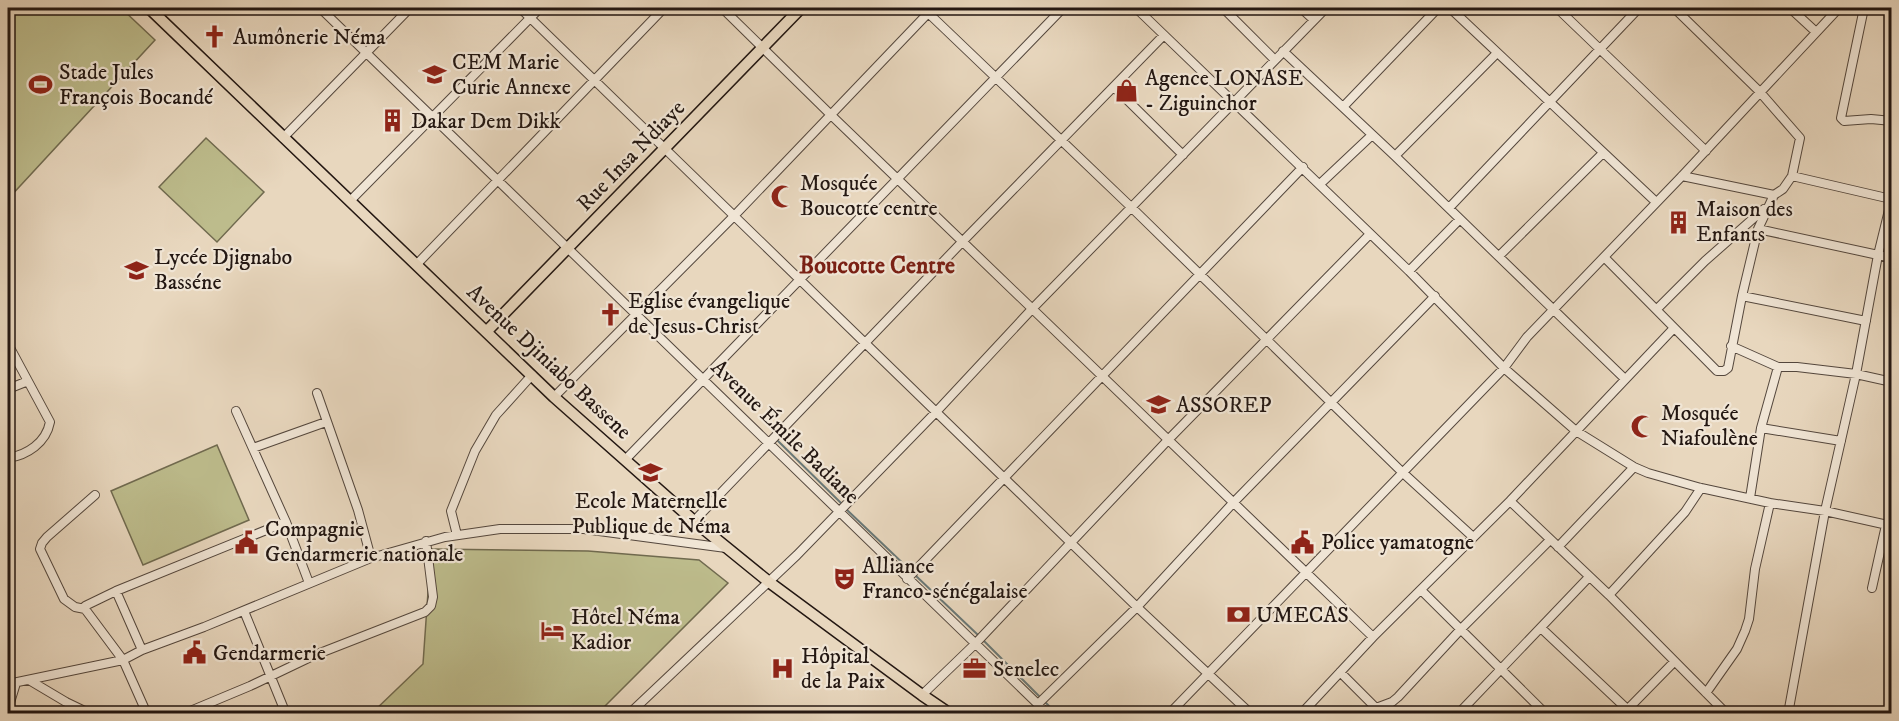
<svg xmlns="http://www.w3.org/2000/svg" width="1899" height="721" viewBox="0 0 1899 721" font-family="'IM FELL DW Pica',serif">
<rect width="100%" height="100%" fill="#e8d7be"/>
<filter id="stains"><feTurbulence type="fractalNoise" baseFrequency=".00333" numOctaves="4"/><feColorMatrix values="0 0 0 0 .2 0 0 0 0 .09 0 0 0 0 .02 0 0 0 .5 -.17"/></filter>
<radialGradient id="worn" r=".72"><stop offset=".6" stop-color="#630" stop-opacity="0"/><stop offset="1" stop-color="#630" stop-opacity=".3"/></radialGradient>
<!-- green -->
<path fill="#bdbc8c" stroke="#706a4f" stroke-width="1.5" d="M8,8H121L155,40L8,199Z
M206,138L264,192L217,242L159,187Z
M217,445L249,520L143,565L111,491Z
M431,549L588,551L699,560L728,583L598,713L371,714L423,664Z"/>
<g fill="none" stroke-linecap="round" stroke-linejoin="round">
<!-- stream -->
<path stroke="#6a7876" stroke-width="2" d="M778,441L842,504
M846,509L911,571
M915,575L978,635
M982,639L1040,697
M1044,701L1057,714"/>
<defs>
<path id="minor" d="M320,8L1048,714
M520,8L1137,607L1251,714
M722,8L831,115L1373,637
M923,8L1131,207L1402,472L1473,537
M1136,8L1409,271L1504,368L1576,431L1634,467L1648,473L1701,488L1770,503L1825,511L1892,526
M1223,8L1275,60
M1301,8L1314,20
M1450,8L1656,202
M1557,8L1706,151
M1790,8L1816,32
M1864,8L1841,118L1844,121L1871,119L1892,121
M1283,51L1395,156L1625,379
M1114,87L1183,155
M1343,107L1438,8
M283,138L410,8
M1395,156L1497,53
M1682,176L1774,195
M1792,176L1891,199
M1320,184L1372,135
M350,201L540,8
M1449,208L1639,8
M1758,229L1892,258
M1499,256L1603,153
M1605,258L1717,371H1724L1728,368L1742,296L1758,229L1774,195L1783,189L1792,176L1800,138L1759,91L1674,8
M417,264L664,8
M1409,271L1460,219
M1742,296L1866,321
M1657,309L1705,261L1764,209
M8,344L50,422C46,443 27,455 8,458
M1731,346L1778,367H1797L1856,374L1892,382
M8,389L28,381
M317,393L358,510L371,558
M554,397L734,216L933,8
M236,411L286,522L309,583
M1761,428L1841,441
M253,448L326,422
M625,460L1063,8
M1750,498L1761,428L1778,367
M1510,501L1609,595L1727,714
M694,521L963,241L1164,35
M457,535L451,511L475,451L496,415L532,375
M1558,547L1634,467
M907,579L1303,167
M1872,588L1886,525
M116,591L142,650
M1422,591L1546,714
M1609,595L1685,512L1701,488
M85,609L75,607L64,599L40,549L42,543L47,537L95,495
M244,611L286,714
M1541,628L1627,709
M1340,672L1382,714
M29,680L66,702L91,714
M8,684L123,660L142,650L204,627L371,558L445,537L500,529H584L726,548
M1706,693L1737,649L1745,631L1749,619L1755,569L1770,503
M922,695L975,644L1168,440L1370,234
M1038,704L1137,607L1233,503L1435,296
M1376,708L1392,702L1398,697L1461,629L1550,540
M8,709L16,683
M147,714L123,660L85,609V606L116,591L286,522
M183,714L250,686L315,655L425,612L431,606L433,597L426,541
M629,714L797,555L937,411L1032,309L1326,8
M1169,714L1504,368L1527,337L1682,176L1839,8
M1301,714L1373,637L1510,501L1674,328
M1458,714L1589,577
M1623,714L1674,662
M1788,714L1825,511L1856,374L1878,255L1892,198"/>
<path id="major" d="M149,8L554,397L694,521L769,582L922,695L950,714
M487,331L801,8"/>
</defs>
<!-- minor casing -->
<use href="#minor" stroke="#54473d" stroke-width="10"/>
<!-- major casing -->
<use href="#major" stroke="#231712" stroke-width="13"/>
<!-- minor -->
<use href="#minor" stroke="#f0e5d5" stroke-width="8"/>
<!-- major -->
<use href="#major" stroke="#e8d7be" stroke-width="10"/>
</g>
<!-- icons -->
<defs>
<symbol id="church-bare" viewBox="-9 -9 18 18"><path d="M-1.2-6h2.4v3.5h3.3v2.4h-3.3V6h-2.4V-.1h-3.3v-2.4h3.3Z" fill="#8f2418" stroke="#f0e5d5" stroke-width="2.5" paint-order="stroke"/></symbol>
<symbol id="school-bare" viewBox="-9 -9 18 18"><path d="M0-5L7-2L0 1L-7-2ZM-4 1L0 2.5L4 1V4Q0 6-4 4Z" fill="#8f2418" stroke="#f0e5d5" stroke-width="2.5" paint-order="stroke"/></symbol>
<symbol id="stadium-bare" viewBox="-9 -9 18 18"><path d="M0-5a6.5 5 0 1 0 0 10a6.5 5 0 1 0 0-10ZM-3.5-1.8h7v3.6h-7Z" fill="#8f2418" stroke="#f0e5d5" stroke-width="2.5" paint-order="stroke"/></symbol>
<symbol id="shop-bare" viewBox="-9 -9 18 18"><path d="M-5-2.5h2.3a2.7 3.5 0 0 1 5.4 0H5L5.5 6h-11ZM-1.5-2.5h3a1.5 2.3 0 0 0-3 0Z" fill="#8f2418" stroke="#f0e5d5" stroke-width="2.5" paint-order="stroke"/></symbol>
<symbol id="building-bare" viewBox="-9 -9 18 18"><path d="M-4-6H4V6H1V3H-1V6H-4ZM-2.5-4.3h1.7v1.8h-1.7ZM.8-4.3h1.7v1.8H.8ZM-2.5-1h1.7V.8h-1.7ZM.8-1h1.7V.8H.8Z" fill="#8f2418" stroke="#f0e5d5" stroke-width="2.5" paint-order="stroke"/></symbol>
<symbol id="mosque-bare" viewBox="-9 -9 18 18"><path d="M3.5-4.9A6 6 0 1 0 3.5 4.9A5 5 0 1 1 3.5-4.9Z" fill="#8f2418" stroke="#f0e5d5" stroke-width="2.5" paint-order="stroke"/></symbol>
<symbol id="civic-bare" viewBox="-9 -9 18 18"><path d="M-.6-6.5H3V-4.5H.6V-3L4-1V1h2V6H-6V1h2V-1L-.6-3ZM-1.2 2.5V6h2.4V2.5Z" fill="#8f2418" stroke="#f0e5d5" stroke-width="2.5" paint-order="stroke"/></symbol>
<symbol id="theatre-bare" viewBox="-9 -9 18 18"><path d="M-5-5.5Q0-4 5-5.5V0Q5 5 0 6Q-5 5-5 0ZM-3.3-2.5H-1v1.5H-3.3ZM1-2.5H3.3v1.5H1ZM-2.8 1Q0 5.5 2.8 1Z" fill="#8f2418" stroke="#f0e5d5" stroke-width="2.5" paint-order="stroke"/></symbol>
<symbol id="bank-bare" viewBox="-9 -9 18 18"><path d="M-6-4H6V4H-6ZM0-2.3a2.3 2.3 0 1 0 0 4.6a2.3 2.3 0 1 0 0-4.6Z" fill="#8f2418" stroke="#f0e5d5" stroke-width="2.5" paint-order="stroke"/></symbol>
<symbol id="hotel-bare" viewBox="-9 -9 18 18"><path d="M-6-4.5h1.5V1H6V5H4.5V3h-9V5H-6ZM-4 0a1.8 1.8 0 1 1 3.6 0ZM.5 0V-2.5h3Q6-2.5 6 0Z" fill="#8f2418" stroke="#f0e5d5" stroke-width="2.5" paint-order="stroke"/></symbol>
<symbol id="hospital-bare" viewBox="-9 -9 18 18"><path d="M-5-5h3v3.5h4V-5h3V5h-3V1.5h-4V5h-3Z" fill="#8f2418" stroke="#f0e5d5" stroke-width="2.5" paint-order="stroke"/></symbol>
<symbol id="office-bare" viewBox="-9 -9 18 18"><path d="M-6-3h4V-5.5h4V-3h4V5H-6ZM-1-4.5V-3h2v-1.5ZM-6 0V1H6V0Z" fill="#8f2418" stroke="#f0e5d5" stroke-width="2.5" paint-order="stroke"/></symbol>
</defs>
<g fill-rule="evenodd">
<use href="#church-bare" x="198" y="20" width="33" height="33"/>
<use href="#school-bare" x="418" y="58" width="33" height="33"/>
<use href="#stadium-bare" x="24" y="68" width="33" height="33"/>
<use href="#shop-bare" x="1110" y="74" width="33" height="33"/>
<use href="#building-bare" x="376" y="104" width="33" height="33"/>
<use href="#mosque-bare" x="766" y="180" width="33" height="33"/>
<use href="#building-bare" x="1662" y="206" width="33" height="33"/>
<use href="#school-bare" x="120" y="254" width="33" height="33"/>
<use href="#church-bare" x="594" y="298" width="33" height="33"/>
<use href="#school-bare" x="1142" y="388" width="33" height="33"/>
<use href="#mosque-bare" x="1626" y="410" width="33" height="33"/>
<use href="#school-bare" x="634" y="456" width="33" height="33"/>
<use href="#civic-bare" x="230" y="526" width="33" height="33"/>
<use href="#civic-bare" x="1286" y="526" width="33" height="33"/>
<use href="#theatre-bare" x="828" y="562" width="33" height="33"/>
<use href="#bank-bare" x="1222" y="598" width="33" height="33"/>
<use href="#hotel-bare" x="536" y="614" width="33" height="33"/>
<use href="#civic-bare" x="178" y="636" width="33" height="33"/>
<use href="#hospital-bare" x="766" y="652" width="33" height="33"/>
<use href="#office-bare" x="958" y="652" width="33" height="33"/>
</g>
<g text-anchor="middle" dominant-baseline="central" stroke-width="4.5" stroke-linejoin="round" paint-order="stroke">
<!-- poi labels -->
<g font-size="22" fill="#231712" stroke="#f0e5d5" text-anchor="start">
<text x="233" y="37">Aumônerie Néma</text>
<text x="452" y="62">CEM Marie<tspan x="452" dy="25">Curie Annexe</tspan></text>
<text x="59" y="72">Stade Jules<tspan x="59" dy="25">François Bocandé</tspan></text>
<text x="1145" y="78">Agence LONASE<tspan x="1145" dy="25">- Ziguinchor</tspan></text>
<text x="411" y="121">Dakar Dem Dikk</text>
<text x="800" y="183">Mosquée<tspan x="800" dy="25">Boucotte centre</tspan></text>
<text x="1696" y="209">Maison des<tspan x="1696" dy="25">Enfants</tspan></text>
<text x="154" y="257">Lycée Djignabo<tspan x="154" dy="25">Basséne</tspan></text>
<text x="628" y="301">Eglise évangelique<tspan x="628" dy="25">de Jesus-Christ</tspan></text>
<text x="1176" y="405">ASSOREP</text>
<text x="1661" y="413">Mosquée<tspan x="1661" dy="25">Niafoulène</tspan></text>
<text x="651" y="501" text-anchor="middle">Ecole Maternelle<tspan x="651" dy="25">Publique de Néma</tspan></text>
<text x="265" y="529">Compagnie<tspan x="265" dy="25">Gendarmerie nationale</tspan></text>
<text x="1321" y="542">Police yamatogne</text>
<text x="862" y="566">Alliance<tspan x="862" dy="25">Franco-sénégalaise</tspan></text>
<text x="1256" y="615">UMECAS</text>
<text x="571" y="617">Hôtel Néma<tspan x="571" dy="25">Kadior</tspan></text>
<text x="213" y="653">Gendarmerie</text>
<text x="801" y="656">Hôpital<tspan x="801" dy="25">de la Paix</tspan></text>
<text x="993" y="669">Senelec</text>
</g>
<!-- street labels -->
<g font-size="22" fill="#231712" stroke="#f0e5d5">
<text transform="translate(631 156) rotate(-46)">Rue Insa Ndiaye</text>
<text transform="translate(549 362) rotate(43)">Avenue Djiniabo Bassene</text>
<text transform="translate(785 432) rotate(44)">Avenue Émile Badiane</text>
</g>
<!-- neighbourhood labels -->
<g font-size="24" font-weight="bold" fill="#7a1f14" stroke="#f0e5d5">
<text x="877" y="266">Boucotte Centre</text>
</g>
</g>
<!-- margin -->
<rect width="1899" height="721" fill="none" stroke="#e8d7be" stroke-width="30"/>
<rect x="9" y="9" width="1881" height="703" fill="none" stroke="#231712" stroke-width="3"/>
<rect x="15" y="15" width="1869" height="691" fill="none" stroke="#231712" stroke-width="1.5"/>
<rect width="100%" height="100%" filter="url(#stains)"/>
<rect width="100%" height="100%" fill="url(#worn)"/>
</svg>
